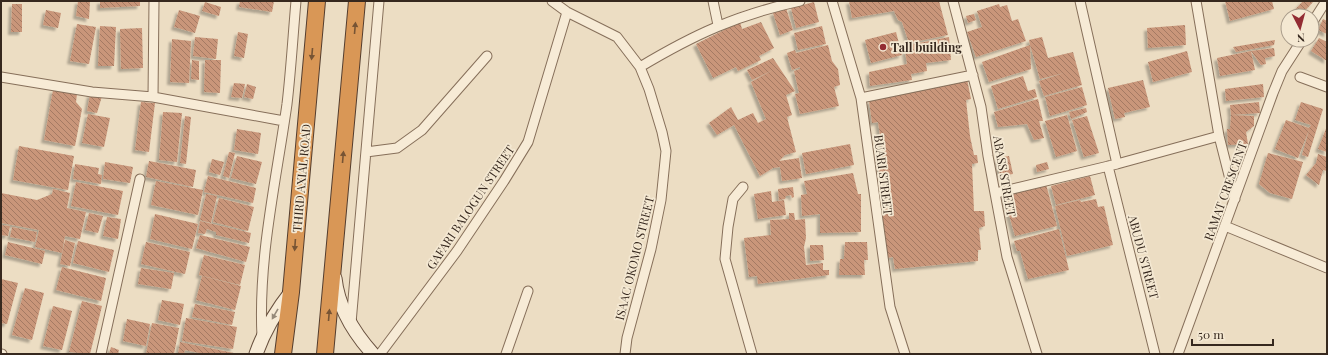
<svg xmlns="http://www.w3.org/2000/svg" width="1328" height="355" viewBox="0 0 1328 355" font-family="'Playfair Display',serif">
<defs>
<pattern id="building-back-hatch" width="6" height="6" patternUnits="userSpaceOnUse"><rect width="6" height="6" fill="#c9967a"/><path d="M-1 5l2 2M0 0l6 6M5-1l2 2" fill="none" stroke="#a47a63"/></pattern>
<filter id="shadow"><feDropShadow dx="-3" dy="3" stdDeviation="1" flood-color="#0004"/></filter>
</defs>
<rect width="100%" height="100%" fill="#ecddc3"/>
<!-- building -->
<path fill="url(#building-back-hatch)" filter="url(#shadow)" d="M78,1H90L89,19L76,16Z
M100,1H140V6L100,8Z
M240,1H274L272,12L239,7Z
M849,1H939L948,35L909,43L902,22L898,20L894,11L852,18Z
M1225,1H1272L1274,9L1230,21Z
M1303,1L1313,2L1300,16H1295L1292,13Z
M205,2L221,7L219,16L202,11Z
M814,2L819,22L796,28L791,8Z
M12,4H22V32H11Z
M999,4L1000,7L1007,5L1012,21L1018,19L1026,41L976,57L967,32L982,27L977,11Z
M786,8L793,30L780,35L773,13Z
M46,10L61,13L58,28L43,25Z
M179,10L200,16L195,33L174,27Z
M974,14L976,20L968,23L966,16Z
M1323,19L1327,21V34L1318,30Z
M740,22L742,29L761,22L774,48L759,56L761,60L738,71L736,67L713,78L696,44Z
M77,24L96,27L89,64L70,61Z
M1185,25L1186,45L1148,48L1147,28Z
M100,26L116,27L114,66H98Z
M822,26L826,44L798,50L794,33Z
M142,28L143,68L121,69L120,29Z
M238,32L248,34L244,58L234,56Z
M896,32L902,55L871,63L865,40Z
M195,37L218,39L216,59L193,56Z
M949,37L951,60L926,63L927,71L911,74L912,80L870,86L869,72L907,64L905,51L909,50V45Z
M1042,37L1048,58L1073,52L1082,85L1044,96L1039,81L1064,73L1040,79L1030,45L1031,69L989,82L982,62L1030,45L1029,40Z
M1319,38L1327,42V61L1311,51Z
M172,39L191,41L189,83L170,82Z
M1275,40L1274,45L1236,52L1233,47Z
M828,45L832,61L838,69L840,85L834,87L839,106L800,114L795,94L799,93L794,71L800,69V67L792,70L787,53L795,50L796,53Z
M1274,48L1275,56L1265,58L1266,64L1261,65L1251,51Z
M1187,51L1192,72L1153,82L1148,62Z
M1251,51L1255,70L1220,76L1217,58Z
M773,58L795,91L786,95L792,115L787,117L796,152L785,155L779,161L799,158L802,178L782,181L780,167L773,168L760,176L734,125L717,135L709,123L731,107L738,120L753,113L758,123L766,119L751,82L773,70L752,80L747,70Z
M192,60L199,61V80L191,79Z
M205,60H221L220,93L204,92Z
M1023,76L1028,91L1035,89L1037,97L998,109L991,86Z
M967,79L971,99L966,100L970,136L974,155H977L978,163L972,164L974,211H984L985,226L979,228L981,250H978V261L895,269L893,257L887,258L880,196L888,194L885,172L879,173L876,156L883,154L878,122L872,123L869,101Z
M1143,80L1150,107L1124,113L1125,117L1115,119L1108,88Z
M234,83L245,84L242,98L231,97Z
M247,84L256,87L253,99L244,97Z
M1263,84L1264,97L1226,101L1225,89Z
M1082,87L1087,105L1050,116L1045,97Z
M53,90L77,94L76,102L82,109L75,146L44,140Z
M90,94L102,96L97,113L87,111Z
M1038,99L1043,121H1039L1044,138L1034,140L1027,124L998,127L994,112Z
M141,102L155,103L149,152L135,150Z
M1259,102L1260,113L1231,115L1230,105Z
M1301,102L1323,109L1308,157L1302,155L1309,130L1298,158L1275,149L1286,120L1309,128L1311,125L1295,120Z
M1086,108L1087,112L1071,119L1069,112Z
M163,112L182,113L177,162L159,160Z
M88,114L110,118L104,147L82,143Z
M1067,115L1077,151L1056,157L1045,121Z
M1231,115L1254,116V126L1246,132L1248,144L1228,145L1227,129H1230Z
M185,116L191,117L186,164L180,163Z
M1087,116L1099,153L1084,157L1072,120Z
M1327,126V152L1318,149Z
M237,129L261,133L258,154L234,150Z
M850,144L854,165L806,174L802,153Z
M19,146L74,156L68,190L13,180Z
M229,152L235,153L229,178L223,176Z
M1268,153L1303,162L1292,199L1270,193L1259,184Z
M1318,154L1327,157V171L1323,170L1319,185L1306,175L1316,163Z
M237,156L262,162L256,184L231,178Z
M1009,156L1013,174L1000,176L997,158Z
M212,159L224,162L220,175L209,172Z
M149,161L196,170L193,187L146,177Z
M105,162L133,167L130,183L103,179Z
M1047,162L1049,169L1037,172L1036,165Z
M75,164L99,168L98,174L102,175L101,184L73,179Z
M853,173L858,194H861V232L820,233V214L802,216L801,195L807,194L804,181Z
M208,176L256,188L253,203L204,192Z
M1090,176L1095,195L1056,205L1051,186Z
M156,181L203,190L198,215L151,205Z
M76,182L123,191L118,215L71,206Z
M1046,184L1057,226L1015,236L1003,193Z
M793,187L794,197L792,198L791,195L786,196L785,199L779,200L778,189Z
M53,189L70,193L67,208L86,212L80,239L65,236L62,253L35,247L39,230L1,223V193L37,200L52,194Z
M771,191L772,202L784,200L786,215L758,219L754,194Z
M206,194L217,196L211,223L200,220Z
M219,198L254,207L248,231L213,222Z
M1096,199L1098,207L1104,206L1113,245L1067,256L1055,206L1080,200L1081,202Z
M89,213L103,216L98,233L85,230Z
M789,213H794L795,220L805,219L806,238L804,247L806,265L823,263V270H829V275L758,284L757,276L749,277L744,238L771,235L770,220L789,219Z
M155,214L198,224L192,249L150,239Z
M107,217L121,219L118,239L103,236Z
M200,221L251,233L249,243L216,235V232L207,229L205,234L198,233Z
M1,225L10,226L8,236L1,235Z
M12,227L37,232L35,242L10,237Z
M1059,229L1069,270L1028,279L1020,251H1017L1014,241Z
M200,235L250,247L246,262L196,248Z
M65,240L75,243L70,266L60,264Z
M78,241L114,250L109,272L73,263Z
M8,242L45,251L42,264L5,255Z
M146,242L190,252L185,274L141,264Z
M845,242H867L868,260H864L865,275H839L840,259H844Z
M810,245H823L824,260L810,261Z
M204,255L245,265L240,285L199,275Z
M62,267L106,278L101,301L56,290Z
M141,268L174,273L171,289L138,284Z
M202,276L241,286L235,310L196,300Z
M1,279L18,283L7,324L1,323Z
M25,288L44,293L32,340L12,335Z
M162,300L184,304L180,325L158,320Z
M82,301L102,306L90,354L69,352Z
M195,304L235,312L232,325L192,317Z
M53,306L72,311L62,350L43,346Z
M186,318L237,327L233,349L182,341Z
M127,319L150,324L146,346L123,341Z
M152,323L179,328L174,354H146Z
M180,342L234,353V354H204L185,350L184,354H178Z
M111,347L119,350L118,354H109Z"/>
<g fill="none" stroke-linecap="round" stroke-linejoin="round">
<defs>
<path id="street" d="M552,1L567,12L617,37L640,67L649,89L662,132L666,151L661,200L651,249L627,338L625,354
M713,1L718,25
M832,1L861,98L890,307L905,354
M953,1L981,107L988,156L1007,257L1037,354
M1080,1L1117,164
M1196,1L1219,136L1235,199
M1312,23L1326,1
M640,67C695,34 737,15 800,1
M1,77L92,92L153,97L284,121
M1300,77L1327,87
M153,97L154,1
M861,98L973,75
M366,152L397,148L422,130L487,56
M1108,166L1155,354
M743,187L733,199L728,227L725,259L752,354
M996,193L1117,164L1219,136
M1225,226L1327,268
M351,323L379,1
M262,337C258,258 276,182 287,104C291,70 293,35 296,1
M1,354H2
M101,354L140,179
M380,354L457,251L504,181L528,142L567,12
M506,354L528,291
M1178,354L1273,93L1282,71L1302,40"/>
<path id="secondary" d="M335,278C338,307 354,333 373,354
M256,354C264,331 276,311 291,292"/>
<path id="highway" d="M283,354L291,292L317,1
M325,354L357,1"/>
</defs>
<!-- street casing -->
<use href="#street" stroke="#866f5a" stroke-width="11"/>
<!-- secondary casing -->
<use href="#secondary" stroke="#68503e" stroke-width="15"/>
<!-- highway casing -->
<use href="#highway" stroke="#543d2e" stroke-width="18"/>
<!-- street -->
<use href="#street" stroke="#f7ebd6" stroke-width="9"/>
<!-- secondary -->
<use href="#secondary" stroke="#f7ebd6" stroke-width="13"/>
<!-- highway -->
<use href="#highway" stroke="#d99756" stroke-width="16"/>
</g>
<!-- one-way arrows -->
<defs><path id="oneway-solid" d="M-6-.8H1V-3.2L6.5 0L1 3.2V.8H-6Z"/></defs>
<g fill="#775434">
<use href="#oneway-solid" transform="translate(355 28) rotate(-85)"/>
<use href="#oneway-solid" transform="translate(312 54) rotate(95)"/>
<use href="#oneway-solid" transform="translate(343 157) rotate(-85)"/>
<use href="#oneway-solid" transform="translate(295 245) rotate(94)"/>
<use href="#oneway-solid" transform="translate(329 315) rotate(-85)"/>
</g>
<use fill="#968a7a" href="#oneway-solid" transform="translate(275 314) rotate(120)"/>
<!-- markers -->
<circle fill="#932c33" stroke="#f4e8d2" stroke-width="1.5" cx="883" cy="47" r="4"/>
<g text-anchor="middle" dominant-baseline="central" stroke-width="3.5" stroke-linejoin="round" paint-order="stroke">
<!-- poi labels -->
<g font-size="12" font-weight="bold" fill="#36281e" stroke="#f4e8d2" text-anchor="start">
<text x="891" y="47">Tall building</text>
</g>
<!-- street labels -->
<g font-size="12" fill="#36281e" stroke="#f4e8d2">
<text transform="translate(884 175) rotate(83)">BUARI STREET</text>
<text transform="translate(1005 176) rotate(80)">ABASS STREET</text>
<text transform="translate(301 178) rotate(-85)">THIRD AXIAL ROAD</text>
<text transform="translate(1225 191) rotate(-70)">RAMAT CRESCENT</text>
<text transform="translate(470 207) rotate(-56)">GAFARI BALOGUN STREET</text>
<text transform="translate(1144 257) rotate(75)">ABUDU STREET</text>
<text transform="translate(634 258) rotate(-76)">ISAAC OKOMO STREET</text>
</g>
</g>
<!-- border -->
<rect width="1328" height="355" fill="none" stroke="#36281e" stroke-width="4"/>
<!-- north arrow -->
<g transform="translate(1300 28) rotate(174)"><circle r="19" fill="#f4e8d2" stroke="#a89b8a"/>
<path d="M0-3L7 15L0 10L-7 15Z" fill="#932c33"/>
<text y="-6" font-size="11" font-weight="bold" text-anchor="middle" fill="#36281e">N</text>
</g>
<!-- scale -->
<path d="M1192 339v6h81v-6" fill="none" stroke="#36281e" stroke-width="2"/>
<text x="1198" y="339" font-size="12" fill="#36281e" stroke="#f4e8d2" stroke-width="3" paint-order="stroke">50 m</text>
</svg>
